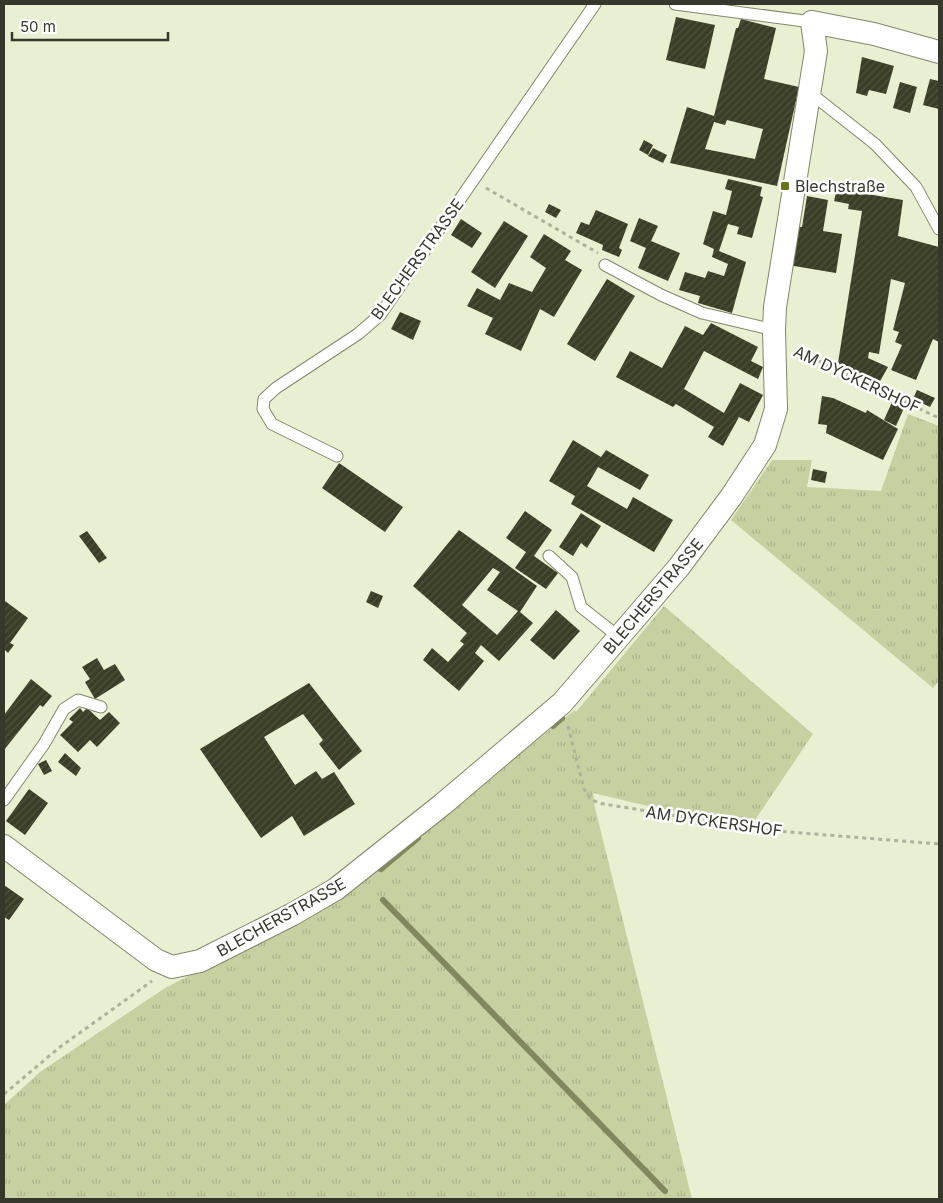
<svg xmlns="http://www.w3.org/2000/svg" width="943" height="1203" viewBox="0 0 943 1203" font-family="Inter,sans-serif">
<defs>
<pattern id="grass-tufts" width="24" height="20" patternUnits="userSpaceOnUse" patternTransform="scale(1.25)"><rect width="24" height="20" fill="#c7d0a1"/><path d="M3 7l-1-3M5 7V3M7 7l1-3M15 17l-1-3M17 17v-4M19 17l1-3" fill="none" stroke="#acb38b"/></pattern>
<pattern id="building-hatch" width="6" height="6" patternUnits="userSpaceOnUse" patternTransform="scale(1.25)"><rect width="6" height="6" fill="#3a3e26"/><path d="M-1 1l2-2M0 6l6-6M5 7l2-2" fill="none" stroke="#4f523d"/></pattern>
</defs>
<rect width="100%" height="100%" fill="#e9efd1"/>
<!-- grass -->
<path fill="url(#grass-tufts)" d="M908,414L939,426V681L933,688L731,520L772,460H812L807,487L881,491Z
M664,606L813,734L753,823L652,807L593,793L595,808L692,1199H4V1105L40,1072L165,988L336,900L575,710L576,712Z"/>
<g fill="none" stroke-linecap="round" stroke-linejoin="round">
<!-- stream -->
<path stroke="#81885d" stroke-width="6" d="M553,726L562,718
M381,869L418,838
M383,900L665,1191"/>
</g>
<!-- building -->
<path fill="url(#building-hatch)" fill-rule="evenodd" d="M676,17L715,25L705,69L666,60Z
M741,19L776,28L764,79L799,87L777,186L670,163L687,107L714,116L736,28H738ZM727,120L763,129L755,159L705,149L714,122L725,125Z
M862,57L894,66L886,94L869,90L867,96L856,93Z
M930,79L939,81V109L923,105Z
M900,82L917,87L910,113L893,108Z
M644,140L653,145L648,155L639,150Z
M653,148L667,155L663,163L648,156Z
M728,179L762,187L760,196L763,197L752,238L737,234L739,227L728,224L719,251L746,262L732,313L698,303L700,296L679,290L685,272L705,278L708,271L724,276L728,264L712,257L714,249L703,244L713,211L726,215L732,191L725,189Z
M837,189L903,200L898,236L939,247V342L933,339L916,380L891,370L902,345L895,342L899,332L893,330L905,283L891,279L879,354L869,352L868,358L888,367L879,383L838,363L862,211L848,209L849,204L834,201Z
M807,196L828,200L823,231L842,234L836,273L788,265L795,226L802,227Z
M549,204L561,210L556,218L545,212Z
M596,210L628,224L619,248L622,250L619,257L602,250L603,245L576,233L581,222L589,225Z
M639,218L658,226L651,241L680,253L668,281L638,268L646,248L630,241Z
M461,219L482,233L472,248L451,235Z
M504,221L528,236L495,288L471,272Z
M544,234L571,251L565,260L582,270L554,317L540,309L521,351L485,334L493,318L467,306L477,288L500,300L509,283L532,292L546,268L530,257Z
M607,279L635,296L595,361L567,344Z
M400,312L421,321L413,340L391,329Z
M711,323L758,347L751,361L763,367L758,379L704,351L684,389L724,413L740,383L763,395L749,422L739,417L723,446L708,437L714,427L676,404L673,407L616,377L630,351L662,368L685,326L703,335Z
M917,390L935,398L930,407L913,399Z
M822,396L833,398L866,413L867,410L898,429L883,460L826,433L827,425L818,424Z
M892,402L904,408L896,426L884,420Z
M573,440L601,457L606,450L649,475L640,490L598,467L587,486L627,509L633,497L673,520L654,552L571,504L575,496L549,481Z
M339,463L403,507L385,532L322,488Z
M813,469L827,472L825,483L811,480Z
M525,511L552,530L534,556L558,573L546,589L515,568L526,552L506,538Z
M581,513L601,526L587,548L581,543L573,556L559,547Z
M459,530L537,586L520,612L533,623L499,661L481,645L475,653L484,661L459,691L423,660L432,648L448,662L464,644L460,641L467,633L413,586ZM493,568L500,572L487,590L518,611L497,635L462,605Z
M87,531L107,558L99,563L79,536Z
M371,591L383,596L378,608L366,602Z
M5,601L28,618L10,643L14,645L8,653L4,649Z
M556,610L580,631L554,660L530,640Z
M97,658L104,670L115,664L125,680L95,699L85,682L90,679L82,667Z
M31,679L52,696L43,707L40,705L4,750V715Z
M309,683L362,751L339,770L319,744L323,740L303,714L264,737L295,785L316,771L322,779L334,772L355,804L304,836L292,816L261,838L200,749Z
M80,708L83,712L87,708L100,720L109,712L120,723L97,747L90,740L78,752L60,735L73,722L69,719Z
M65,753L81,768L76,776L58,762Z
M46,760L52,771L44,775L38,764Z
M29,789L48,803L25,835L6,821Z
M4,885L24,899L9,920L4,917Z"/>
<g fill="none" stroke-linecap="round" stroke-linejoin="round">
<defs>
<path id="lane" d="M675,4L812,22
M809,92L875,144L916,187L939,229
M605,265L661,295L702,313L774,330
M337,456L272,424L263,409L264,399L276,388L358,334L380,315L595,4
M549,556L572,577L581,607L619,637
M4,800L44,744L64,709L78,700L101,707"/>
<path id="street" d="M4,846L156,960L172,967L200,961L293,914L336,889L443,804L562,703L679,567L731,497L765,445L776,409L774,330L775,307L816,51L812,22L874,34L939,52"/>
</defs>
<!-- lane casing -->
<use href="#lane" stroke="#82876c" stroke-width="13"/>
<!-- street casing -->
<use href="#street" stroke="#82876c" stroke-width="24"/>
<!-- path -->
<path stroke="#adb29a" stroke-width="3" stroke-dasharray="4 4" stroke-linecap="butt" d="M486,188L598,253
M796,350L939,418
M568,726L584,789L590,798L598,803L764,830L939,844
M4,1094L60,1047L152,981"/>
<!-- lane -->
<use href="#lane" stroke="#fff" stroke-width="11"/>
<!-- street -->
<use href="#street" stroke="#fff" stroke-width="22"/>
</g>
<!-- markers -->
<rect fill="#69731d" stroke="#fff" stroke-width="2" x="780" y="181" width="10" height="10" rx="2.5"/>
<g text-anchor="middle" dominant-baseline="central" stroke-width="5" stroke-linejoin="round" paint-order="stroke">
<!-- poi labels -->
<g font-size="16" fill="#36382c" stroke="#fff" text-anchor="start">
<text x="795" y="186">Blechstraße</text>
</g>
<!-- street labels -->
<g font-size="16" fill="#36382c" stroke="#fff">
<text transform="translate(417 259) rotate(-54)">BLECHERSTRASSE</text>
<text transform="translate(857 379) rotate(25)">AM DYCKERSHOF</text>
<text transform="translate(653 596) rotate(-50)">BLECHERSTRASSE</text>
<text transform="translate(714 821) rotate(8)">AM DYCKERSHOF</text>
<text transform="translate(281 917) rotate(-29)">BLECHERSTRASSE</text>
</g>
</g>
<!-- border -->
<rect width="943" height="1203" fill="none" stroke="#36382c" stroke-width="10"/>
<!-- scale -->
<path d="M12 32v8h156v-8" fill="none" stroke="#36382c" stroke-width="2.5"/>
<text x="20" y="32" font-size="15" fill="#36382c" stroke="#ffffff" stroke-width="4" paint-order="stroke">50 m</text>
</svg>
